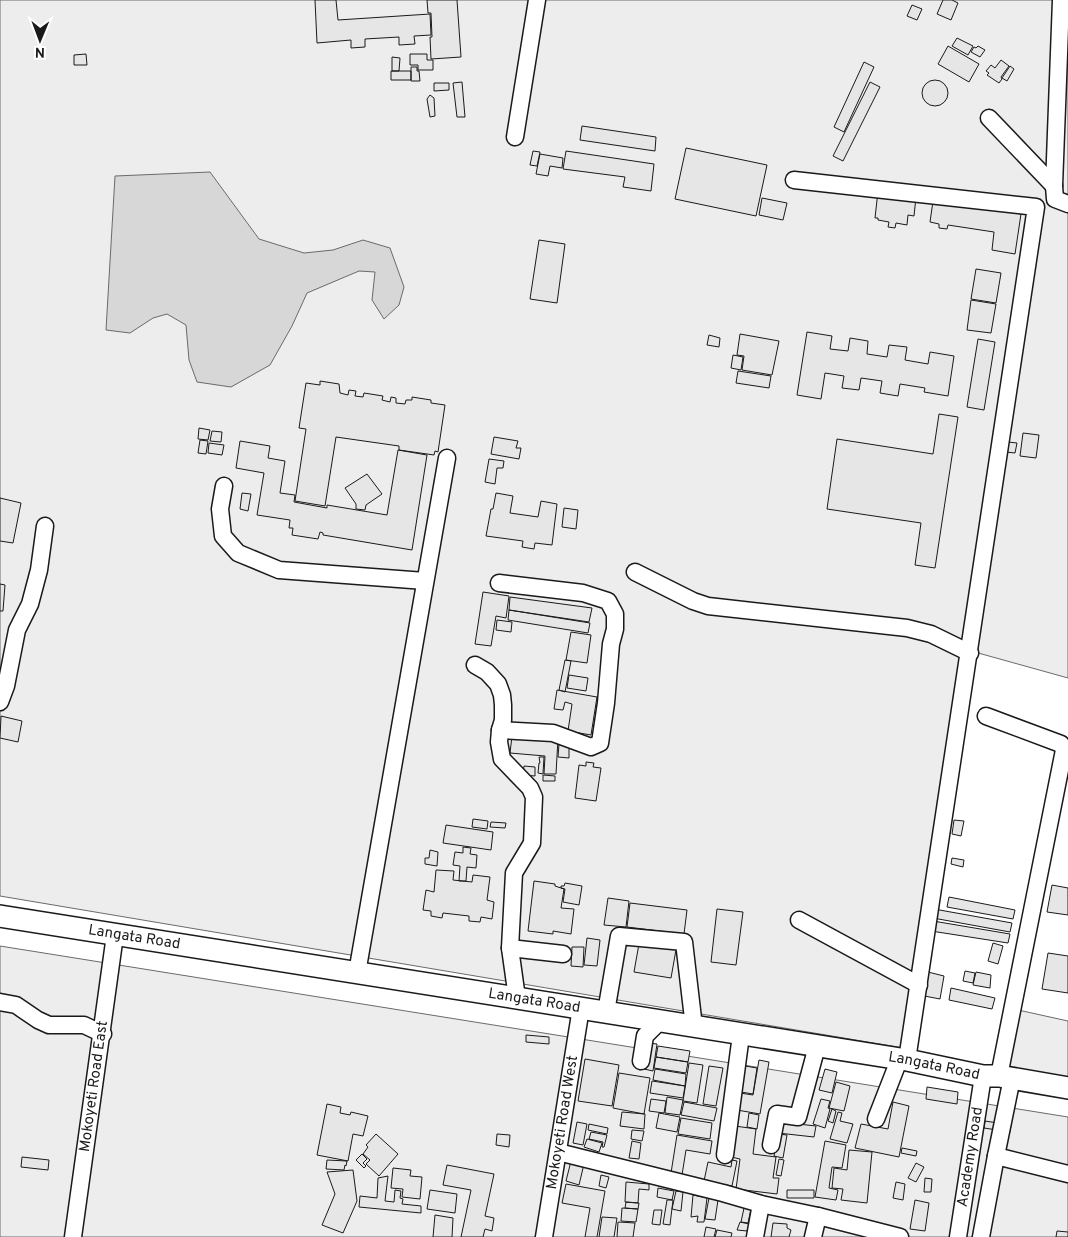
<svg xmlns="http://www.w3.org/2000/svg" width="1068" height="1237" viewBox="0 0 1068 1237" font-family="Overpass,sans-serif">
<rect width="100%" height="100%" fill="#fff"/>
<!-- green -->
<path fill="#ededed" stroke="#6a6a6a" d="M0,0H1068V678L971,651L909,1049L0,896Z
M0,946L1068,1117V1237H0Z
M1009,1008L1068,1021V1088L1006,1080Z"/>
<!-- water -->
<path fill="#d7d7d7" stroke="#6a6a6a" d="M210,172L259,239L304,253L333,250L363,240L390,248L404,287L399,305L384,319L372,300L375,272L359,271L307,293L292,326L270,365L231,387L197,382L189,360L186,325L167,314L153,318L130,333L106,330L115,176Z"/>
<!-- building -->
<path fill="#e6e6e6" stroke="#1a1a1a" d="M315,0H336L338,20L430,14L431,35L414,36L415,44L399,45V37L365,39V47L351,48V40L317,43Z
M427,0H457L461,57L431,59L430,37H432L431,13H428Z
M943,0H952L958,3L951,20L937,14Z
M912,5L922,9L917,20L907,16Z
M957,38L973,46L968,55L952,46Z
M948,46L979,64L969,82L938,64Z
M978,46L985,50L980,57L971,52L974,47L976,48Z
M86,54L87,65H74V55Z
M410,54H427V60H433V70H418V65H410Z
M392,57L400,58L399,71H392Z
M1001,60L1009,66L1001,77L1002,79L999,83L987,75L989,73L986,71L991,65L995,68Z
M864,62L874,67L844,132L834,127Z
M1010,66L1014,69L1007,81L1002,78Z
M411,67H417V71H419L420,81H411Z
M391,71H411V80H391Z
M922 93a13 13 0 1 1 26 0a13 13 0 1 1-26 0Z
M462,82L465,117H457L453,83Z
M870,82L880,87L843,161L833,156Z
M434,83H449V90L434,91Z
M430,95L434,98L435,116L430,117L427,99Z
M582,126L656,137L655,151L580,140Z
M686,148L767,165L756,216L675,199Z
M533,151L540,152L537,166L530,165Z
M566,151L654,164L651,191L623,187L625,177L563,169Z
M540,154L563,158L562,168L550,166L548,176L536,174Z
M878,191L916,197L914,216L908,215L907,225L896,223L895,228L888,227L889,222L878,220V218H875Z
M762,198L787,203L783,220L759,215Z
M933,201L1021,214L1015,254L992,250L994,232L948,225L947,229L939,228V224L930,222Z
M539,240L565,244L557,303L530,299Z
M976,269L1001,273L996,303L971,299Z
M971,300L996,304L991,333L967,330Z
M807,332L832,336L830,349L848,351L850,338L868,341L867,354L887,357L889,345L907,347L905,360L928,364L930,352L954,356L948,396L924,392L925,388L900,384L898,396L880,393L882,381L861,378L859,390L842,388L844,376L825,373L821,399L797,395Z
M740,334L779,341L772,375L742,370L744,356L737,355Z
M709,335L720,338L719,347L707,345Z
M978,339L995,342L984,410L967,407Z
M733,355L743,357L741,370L731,368Z
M738,371L771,376L769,388L736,383Z
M320,381L339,384L340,393L348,395L349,390L356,391L355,396L363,397L364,393L383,396L382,400L390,402L391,397L396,398V403L405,404L406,400H412V397L431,400V403L445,405L438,452L435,451L434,455L399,450V446L336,437L325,506L295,501L306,429L299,428L306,383L320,385Z
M939,414L958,417L935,568L915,565L921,523L827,509L837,439L933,454Z
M199,428L210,430L208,440L198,439Z
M212,431L222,432L221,442L210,441Z
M1023,433L1039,435L1036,458L1020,456Z
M494,437L518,441L516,448H521L519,459L491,454Z
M200,440L208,441L206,454L198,453Z
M240,441L270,446L268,458L285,461L280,493L295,495L294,502L327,508V505L387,515L398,450L427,455L412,550L323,535V533L320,532L318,539L292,535L293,528H289L290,520L257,515L264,473L236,468Z
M1008,442L1017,443L1015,453L1006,452Z
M209,443L224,445L222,455L208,453Z
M489,459L504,461L503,468H497L495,484L485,482Z
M367,474L382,494L366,505L365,510L356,509V504L345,488Z
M242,493L251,494L248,511L240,509Z
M496,493L513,496L510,513L538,517L541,501L557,504L552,545L535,543L534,549L522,547L523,541L486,536L491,509H493Z
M0,498L21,503L13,543L0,541Z
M564,508L578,510L576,529L562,527Z
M0,584L5,585L3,611H0Z
M483,592L509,596L506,618L496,616L491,646L475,644Z
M510,597L592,608L589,622L509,610Z
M509,610L590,623L588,633L508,620Z
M497,620L512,622L511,632L496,630Z
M571,632L591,635L587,663L566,660Z
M565,660L571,661L565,692L559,690Z
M569,675L588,678L586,691L567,688Z
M557,690L597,697L591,735L568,731L572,704L565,702L563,710L554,709Z
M1,716L22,721L18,742L0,738Z
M512,736L558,739L556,774H544L545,756L510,753Z
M559,744L569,745V758L558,757Z
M539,757H544L543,774L538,773L539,763H540Z
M586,762L594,763L593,767L601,768L596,801L575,798L579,765L586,766Z
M524,766L535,767V776L523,775Z
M543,775L555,776V781H543Z
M473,819L488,821L487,829L472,827Z
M954,820L964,821L961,836L952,834Z
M491,822L506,823L505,828L490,827Z
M446,825L493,832L491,850L443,843Z
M463,847L471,848L470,854L477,855L476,868L467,867L466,881H459L460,866L453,865L455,852L463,853Z
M430,850L438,852L437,866L425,864V858H429Z
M952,858L964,860L963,867L951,864Z
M436,870L454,871L453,880L472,882L473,875L490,877L487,900L494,902L492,919L481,917L480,922L469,921V916L443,913L442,918L431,916V911L423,910L426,890L434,892Z
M534,881L555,884V886L564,889L561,908L574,909L571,934L553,931V934L528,931Z
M565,883L582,886L579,905L563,902L565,889L561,888V886H564Z
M1052,885L1068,888V915L1047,912Z
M949,897L1015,910L1013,919L947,907Z
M608,898L629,901L626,927L604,925Z
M630,903L687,910L684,934L627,927Z
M717,909L743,912L736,965L711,962Z
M934,909L1012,923L1010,932L933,918Z
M933,921L1010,934L1008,943L931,931Z
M587,938L600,940L597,966L584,965Z
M640,938L677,944L671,978L634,972Z
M993,943L1003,946L998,964L988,961Z
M572,947H584L583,967L571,966Z
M1048,953L1068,956V993L1042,989Z
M924,971L944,976L940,999L919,995Z
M965,971L975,973L973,983L963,981Z
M976,972L991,975L990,988L973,985Z
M951,988L995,998L992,1009L949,1000Z
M526,1035L549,1037V1044L526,1042Z
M648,1043L657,1044L653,1071L644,1069Z
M658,1046L690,1051L688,1062L656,1057Z
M656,1057L688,1062L686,1073L654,1068Z
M585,1059L619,1065L612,1106L578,1101Z
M759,1060L769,1062L760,1114L737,1110L740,1093L753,1095Z
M689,1063L703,1065L697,1103L683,1101Z
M709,1066L723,1068L716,1106L703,1104Z
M745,1066L757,1068L753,1094L741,1092Z
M655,1069L686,1074L685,1086L653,1080Z
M825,1069L837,1072L832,1093L819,1090Z
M619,1073L650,1078L644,1114L613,1108Z
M652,1081L685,1086L683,1098L650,1093Z
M836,1082L850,1086L844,1111L829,1108Z
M927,1087L958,1092L957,1104L926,1099Z
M667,1097L683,1100L680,1115L665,1113Z
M651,1099L666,1101L664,1113L649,1111Z
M821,1099L830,1101L828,1108L830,1109L825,1128L813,1124Z
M684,1102L717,1108L714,1121L681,1115Z
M893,1102L909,1106L899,1157L855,1148L861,1124L888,1129Z
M327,1104L341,1107L340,1113L350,1115L351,1112L368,1116L363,1136L353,1134L348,1161L317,1155Z
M832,1109L836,1111L833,1123L828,1121Z
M622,1112L645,1114L644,1129L620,1126Z
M838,1112L842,1113L840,1121L853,1124L847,1143L830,1139Z
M659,1113L680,1117L677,1132L656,1128Z
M749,1113L759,1115L757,1129L747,1127Z
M681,1118L712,1123L710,1139L678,1134Z
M985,1121L1011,1125L1010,1132L984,1128Z
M577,1122L587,1124L583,1145L573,1143Z
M780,1122L816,1126L814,1137L778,1133Z
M589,1124L608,1128L607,1134L588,1130Z
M735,1126L756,1129L753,1154L776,1157L773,1178H779L777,1194L736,1189L740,1159L731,1157Z
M632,1130L644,1131L642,1141L631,1139Z
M591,1132L607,1135L604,1147H602L603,1142L589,1139Z
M376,1134L398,1154L379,1176L366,1164L370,1160L363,1154L368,1147L366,1145Z
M497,1134L510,1135L509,1147L496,1145Z
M778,1134L787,1135L783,1158L774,1156Z
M677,1135L712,1141L710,1154L686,1150L682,1175L671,1173Z
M587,1139L602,1143L599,1152L584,1147Z
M632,1141L641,1143L639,1159L629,1158Z
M825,1141L846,1145L842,1168L832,1167L829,1188L838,1190L836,1200L815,1197Z
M902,1148L917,1151L916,1156L901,1153Z
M849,1150L872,1152L867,1203L841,1200L843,1189L832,1188L834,1168L847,1170Z
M362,1154L367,1159L363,1163L366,1166L364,1168L356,1160Z
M22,1157L49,1160L48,1170L21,1167Z
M779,1159L784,1160L781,1176L776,1175Z
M327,1160L347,1161L346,1166L345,1165L344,1170L326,1169Z
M732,1160L737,1161L732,1186L704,1181L708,1162L731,1167Z
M571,1161L584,1164L579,1185L566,1181Z
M916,1163L924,1167L916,1182L908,1178Z
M447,1165L494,1174L485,1216L494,1218L492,1231L485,1229L483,1237H461L471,1190L443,1185Z
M393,1168L411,1170L410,1176L422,1177L420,1199L402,1197L403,1189L391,1188Z
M353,1170L357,1201L343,1233L322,1225L335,1194L327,1172Z
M601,1175L609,1177L606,1188L599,1186Z
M388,1176L385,1201L394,1202L395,1190L401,1191L400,1198L403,1199L402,1204L421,1206V1213L359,1207L360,1196L377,1198L378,1178Z
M925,1178L932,1179L931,1192H924Z
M626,1182L649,1184V1190L639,1189L638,1203L625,1202Z
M896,1182L905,1184L903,1200L893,1198Z
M566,1184L605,1191L597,1237H585L590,1208L562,1203Z
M658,1188L674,1191L672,1200L657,1197Z
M430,1190L457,1194L455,1213L427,1209Z
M787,1190H814V1198H787Z
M676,1191L683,1192L681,1211L672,1209Z
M693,1195L707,1198L704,1222H697L698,1216L691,1217Z
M709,1198L718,1200L715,1220L705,1219Z
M667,1200H673L670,1225L663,1224Z
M915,1200L929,1203L925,1231L910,1229Z
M626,1202L639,1203L638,1209L625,1208Z
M622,1208L638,1209L636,1222L621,1221Z
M744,1208L751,1209L748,1223L741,1222Z
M654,1210H662L660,1225L652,1224Z
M435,1215L453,1218L452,1237H433Z
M602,1217L617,1218L614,1237H599Z
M618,1222L635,1223L633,1237H617Z
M740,1222L749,1224L747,1231L737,1230Z
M773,1223L787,1224V1228L791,1230L789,1237H771Z
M706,1227L716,1229L714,1237H704Z
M717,1230L732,1233L731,1237H715Z
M1057,1231L1068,1232V1237H1056Z"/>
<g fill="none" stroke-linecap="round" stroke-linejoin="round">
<defs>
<g id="minor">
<path d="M1061,0L1054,186L1055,199L1068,204"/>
<path d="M989,118L1054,186"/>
<path d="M515,137L537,0"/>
<path d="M794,180L1036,207L907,1060"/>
<path d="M224,486L220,509L223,536L238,553L279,570L425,581"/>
<path d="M635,572L693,601L708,606L907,628L931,634L970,653"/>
<path d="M499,583L583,593L608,601L615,614V629L611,644L606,703L600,743L591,747L553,733L500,730"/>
<path d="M475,665L487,672L498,684L502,695L503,705V720L500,730L499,742L502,759L530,788L534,797L532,843L514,873L510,948L517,998"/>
<path d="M0,702L6,686L17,630L30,604L39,570L45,526"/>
<path d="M986,716L1061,744L1064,750L999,1076"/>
<path d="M799,920L919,985"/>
<path d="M510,948L563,954"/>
<path d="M357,973L447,458"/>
<path d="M0,1002L16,1005L38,1020L49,1025H84L103,1034"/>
<path d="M606,1012L619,936L684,942L694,1027"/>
<path d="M641,1061L645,1036L660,1021"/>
<path d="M1012,1078L996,1156L1068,1174"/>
<path d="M876,1119L899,1060"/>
<path d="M771,1145L777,1114L798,1117L817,1046"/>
<path d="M558,1152L723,1193L761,1204L818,1216L900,1237"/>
<path d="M725,1155L741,1035"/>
<path id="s1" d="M73,1237L115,935"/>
<path id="s2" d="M544,1237L581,1008"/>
<path d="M755,1237L761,1204"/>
<path d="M813,1237L818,1216"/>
<path id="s3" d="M958,1237L983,1076"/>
<path d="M981,1237L996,1156"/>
</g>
<g id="major">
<path id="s4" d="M0,916L907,1060L983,1076H999L1068,1088"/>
</g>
</defs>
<!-- minor casing -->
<use href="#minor" stroke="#1a1a1a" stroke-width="19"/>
<!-- major casing -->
<use href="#major" stroke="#1a1a1a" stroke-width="24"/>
<!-- minor -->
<use href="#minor" stroke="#fff" stroke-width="16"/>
<!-- major -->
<use href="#major" stroke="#fff" stroke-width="21"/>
</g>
<g text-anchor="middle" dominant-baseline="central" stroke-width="4" stroke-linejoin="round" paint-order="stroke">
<!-- street labels -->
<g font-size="15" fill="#1a1a1a" stroke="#fff">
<text stroke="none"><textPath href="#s4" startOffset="136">Langata Road</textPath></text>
<text stroke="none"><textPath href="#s4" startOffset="541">Langata Road</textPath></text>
<text stroke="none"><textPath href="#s4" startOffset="946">Langata Road</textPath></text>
<text stroke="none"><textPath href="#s1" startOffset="152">Mokoyeti Road East</textPath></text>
<text stroke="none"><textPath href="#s2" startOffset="116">Mokoyeti Road West</textPath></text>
<text stroke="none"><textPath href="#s3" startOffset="81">Academy Road</textPath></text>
</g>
</g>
<!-- north arrow -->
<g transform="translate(40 40) rotate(181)" stroke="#ffffff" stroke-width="4" paint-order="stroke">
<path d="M0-4L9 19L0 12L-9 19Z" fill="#1a1a1a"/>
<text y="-8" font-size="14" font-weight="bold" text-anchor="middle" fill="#1a1a1a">N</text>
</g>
</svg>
